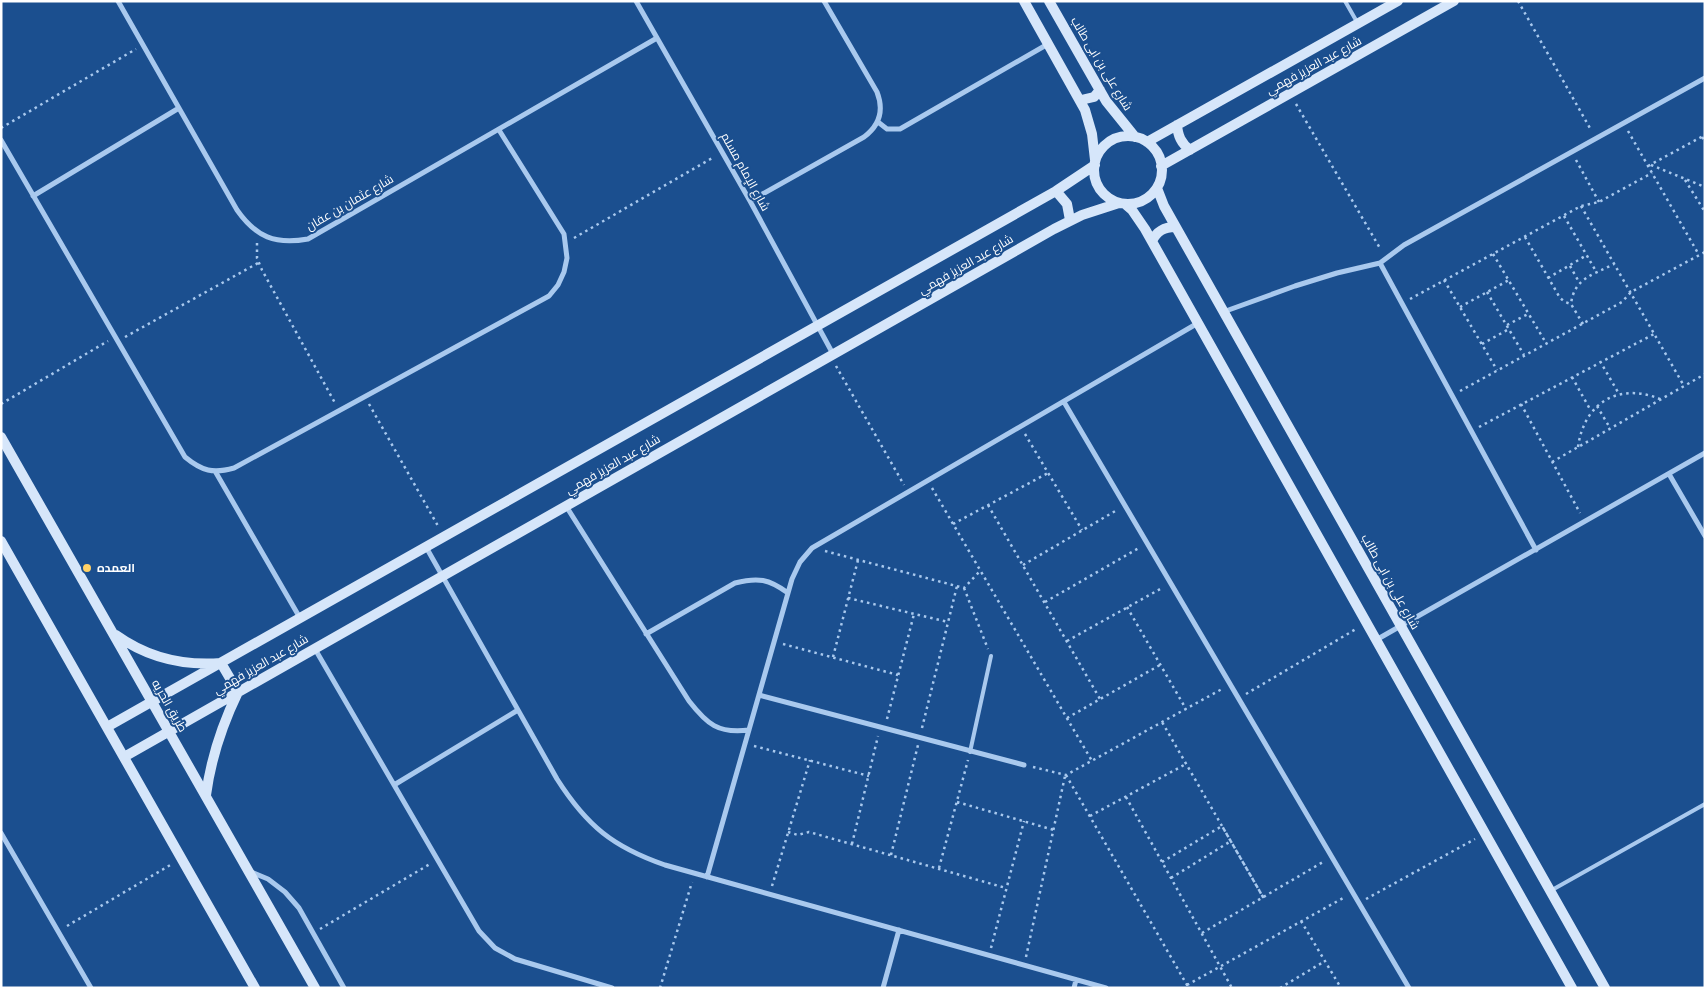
<svg xmlns="http://www.w3.org/2000/svg" width="1706" height="989" viewBox="0 0 1706 989" font-family="'Source Sans 3',Cairo,sans-serif">
<rect width="100%" height="100%" fill="#1b4f8f"/>
<g fill="none" stroke-linecap="round" stroke-linejoin="round">
<!-- path -->
<path stroke="#a9c9ee" stroke-width="2.5" stroke-dasharray="2.5 4" stroke-linecap="butt" d="M753,1V2
M1518,1L1591,130
M1296,104L1381,250
M1,128L136,49
M1628,131L1699,255
M1702,137L1705,142
M1576,160L1599,202
M1651,165L1705,187
M1648,166L1705,135
M1685,180L1705,212
M1581,206L1684,386
M1564,216L1597,273
M1525,237L1560,298L1565,302L1571,304
M574,238L714,157
M257,243V258L262,270L335,403
M1493,254L1546,343
M1570,266L1579,282
M1548,278L1587,255
M1444,280L1497,370
M1487,292L1524,355
M1410,299L1581,206L1599,202L1652,173
M1460,307L1509,280
M1583,324L1571,304C1574,278 1593,275 1614,264
M1507,325L1528,314
M125,337L258,263
M1482,344L1509,329
M1600,361L1619,394
M836,366L904,485
M1572,377L1591,411
M1460,391L1622,302L1631,292L1705,252
M1,404L108,341
M369,404L438,526
M1521,404L1580,513
M1597,406L1610,428
M1479,427L1654,334
M1025,434L1082,530
M1578,447C1584,403 1618,382 1660,399
M1552,462L1705,374
M932,488L1092,761
M988,505L1100,699
M953,524L1048,473
M825,551L964,588L980,571
M1023,565L1117,510
M964,588L988,649
M848,598L948,622
M1045,602L1139,548
M1127,607L1186,709
M1067,641L1162,588
M783,644L898,675
M833,657L858,560
M1246,694L1356,629
M1067,718L1160,665
M887,719L914,614
M922,728L957,586
M754,746L869,776
M1033,767L1066,775L1222,689
M1066,775L1187,985L1188,988
M1126,797L1232,988
M957,802L1054,830
M1090,816L1186,764
M788,832L798,835L809,832L1006,888
M852,844L878,736
M891,855L918,745
M1162,862L1222,826L1263,897L1222,826L1162,722
M939,868L968,760
M1171,878L1231,841
M772,886L810,760
M1366,899L1475,839
M1301,921L1341,988
M67,926L172,864
M320,929L430,864
M1202,933L1323,862
M991,948L1024,821
M1026,957L1065,776
M1187,985L1345,897
M660,988L692,882
M1280,988L1325,961"/>
<!-- lane -->
<path stroke="#a9c9ee" stroke-width="4" d="M1345,1L1357,22
M970,752L991,656
M1552,890L1705,804"/>
<!-- street -->
<path stroke="#a9c9ee" stroke-width="5" d="M118,1L237,210C256,237 275,245 308,239L657,38
M636,1L750,201L833,354
M878,122L887,129H900L1048,44
M1,140L185,457C202,471 213,474 234,468L549,296L558,285L564,272L567,258L564,234L499,130
M33,196L179,108
M750,201L864,137C880,125 884,110 877,92L824,1
M1380,263L1536,550
M1223,312L1295,286L1337,273L1380,263L1404,245L1705,78
M1064,402L1409,988
M215,471L300,618
M1669,474L1705,536
M566,506L689,701C707,724 718,734 749,730
M426,547L557,779C587,826 613,847 665,865L1106,988
M646,634L735,583C758,577 769,579 788,593
M1376,640L1705,453
M315,649L479,931L495,948L515,959L612,988
M759,695L1024,765
M394,785L518,710
M1,833L91,988
M251,872L268,879L285,892L299,908L344,988
M707,877L792,579L800,562L812,548L1198,323
M883,988L899,930
M1074,988L1076,980"/>
<!-- secondary -->
<path stroke="#d6e6fa" stroke-width="10" d="M1024,1L1085,110L1092,134L1095,160
M1049,1L1106,101L1135,137
M1081,100L1094,97L1100,90
M1177,125C1178,136 1181,143 1190,150
M1094 170a34 34 0 1 1 68 0a34 34 0 1 1-68 0Z
M1147,142L1398,1
M1161,166L1454,1
M1157,188L1164,206L1605,988
M1056,191L1067,204L1070,220
M1125,204L1132,210L1145,229L1572,988
M1152,241C1157,231 1164,227 1175,227
M1,437L315,988
M1,541L255,988
M116,635C148,658 182,666 221,663L238,692C222,725 211,758 206,795
M107,727L1056,191L1095,165
M124,757L1054,229L1082,215L1119,203"/>
</g>
<!-- markers -->
<circle fill="#ffd166" stroke="#1b4f8f" stroke-width="2" cx="87" cy="568" r="5"/>
<g text-anchor="middle" dominant-baseline="central" stroke-width="4" stroke-linejoin="round" paint-order="stroke">
<!-- street labels -->
<g font-size="12" fill="#fff" stroke="#1b4f8f">
<text transform="translate(1101 64) rotate(59)">شارع على بن ابى طالب</text>
<text transform="translate(1314 66) rotate(-29)">شارع عبد العزيز فهمي</text>
<text transform="translate(745 172) rotate(61)">شارع الإمام مسلم</text>
<text transform="translate(350 203) rotate(-30)">شارع عثمان بن عفان</text>
<text transform="translate(966 265) rotate(-30)">شارع عبد العزيز فهمي</text>
<text transform="translate(613 465) rotate(-30)">شارع عبد العزيز فهمي</text>
<text transform="translate(1390 582) rotate(61)">شارع على بن ابى طالب</text>
<text transform="translate(261 665) rotate(-30)">شارع عبد العزيز فهمي</text>
<text transform="translate(169 706) rotate(60)">طريق الحريه</text>
</g>
<!-- poi labels -->
<g font-size="12" font-weight="bold" fill="#fff" stroke="#1b4f8f" text-anchor="start">
<text x="97" y="568">العمده</text>
</g>
</g>
<!-- border -->
<rect width="1706" height="989" fill="none" stroke="#ffffff" stroke-width="5"/>
</svg>
